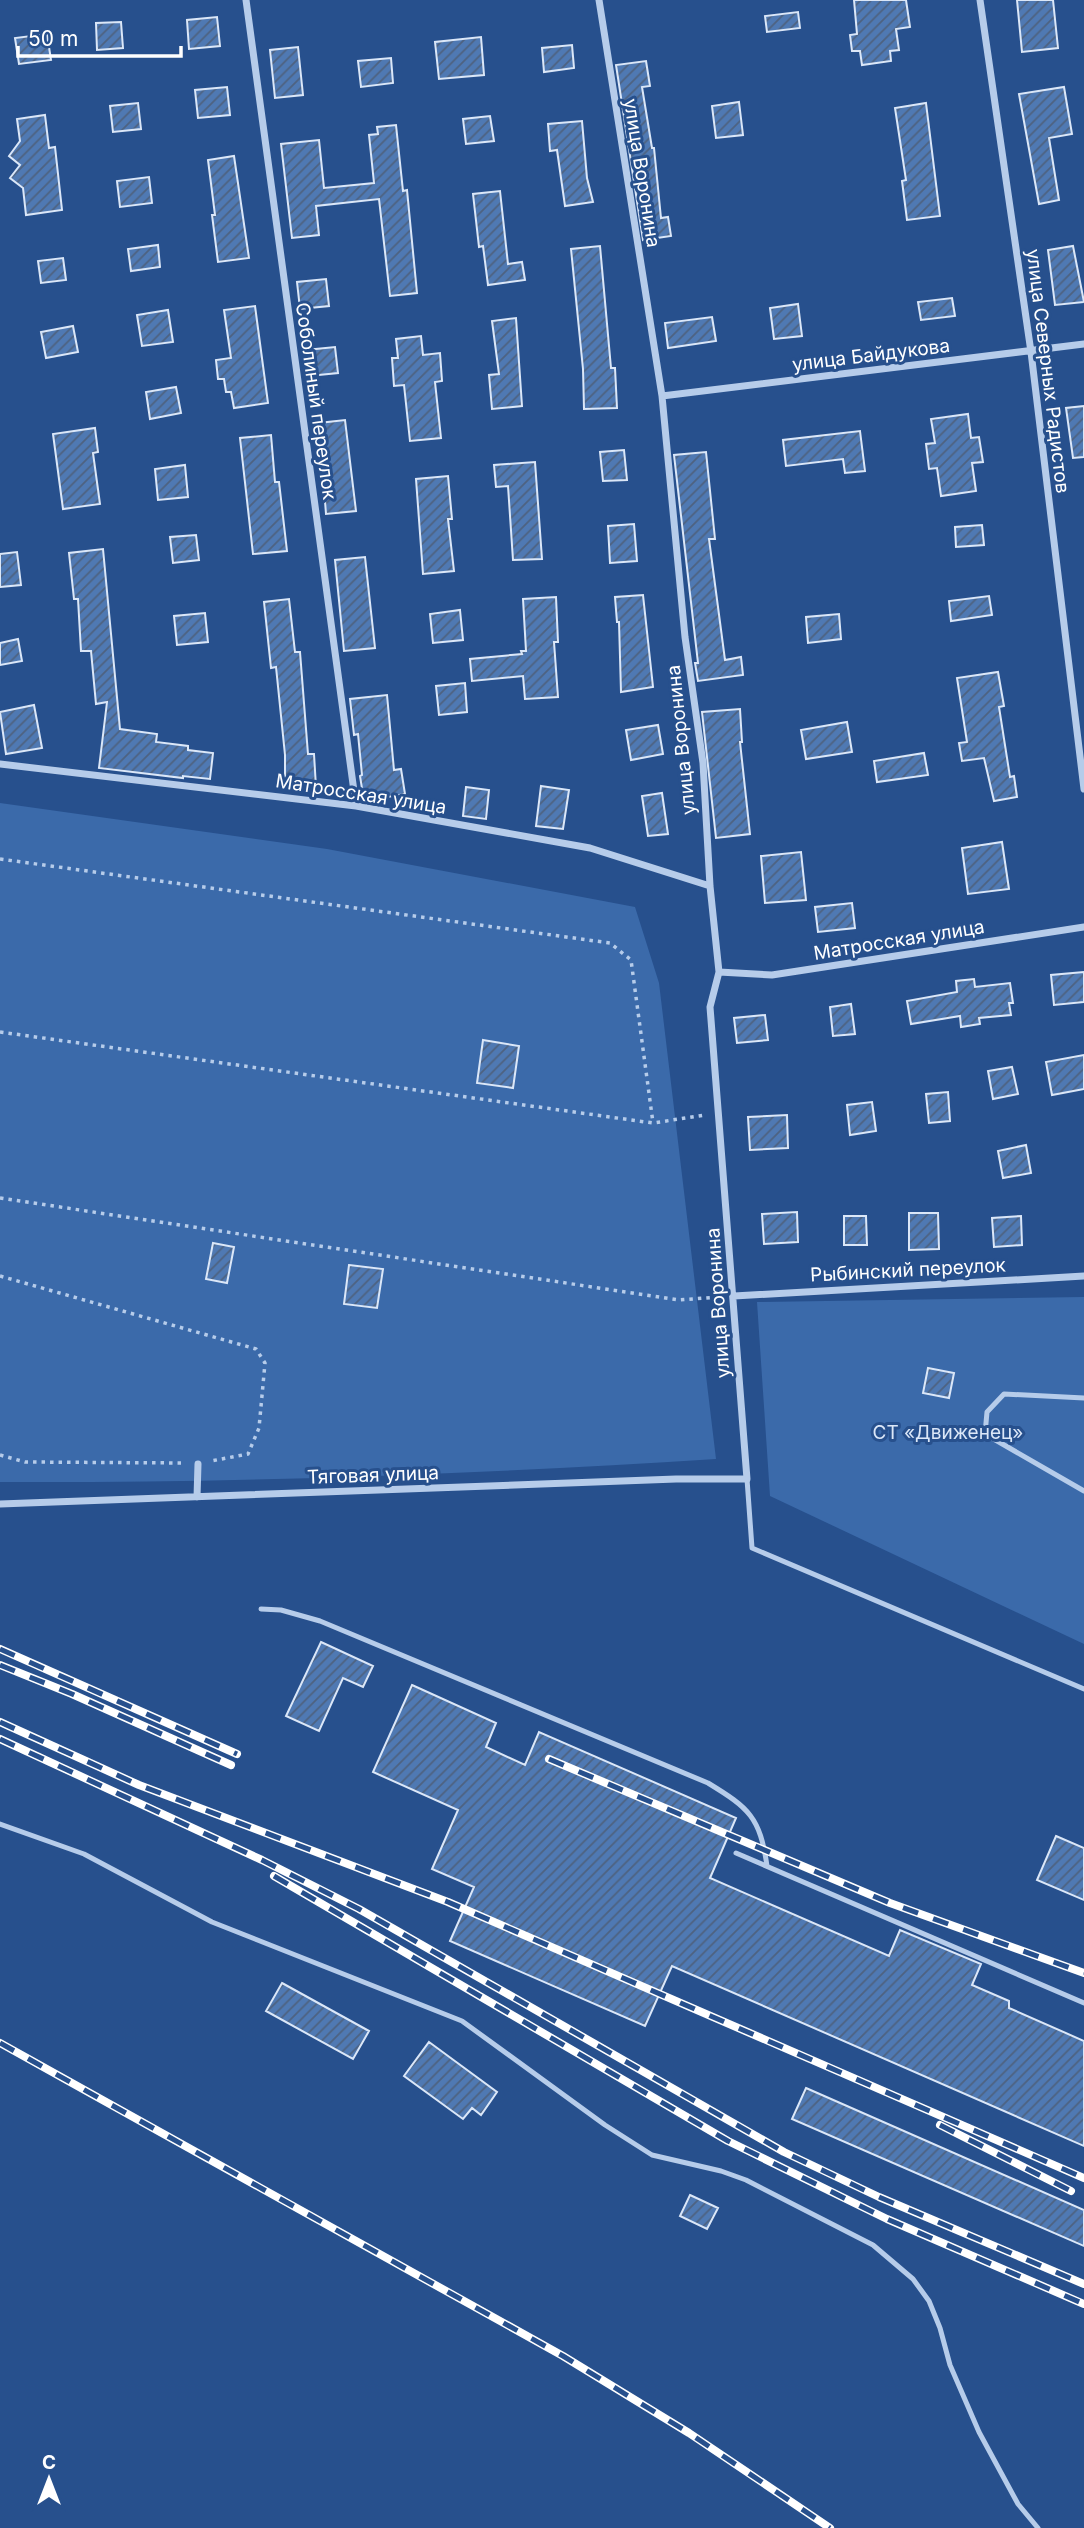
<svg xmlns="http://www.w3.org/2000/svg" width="1084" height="2528" viewBox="0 0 1084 2528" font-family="Inter,sans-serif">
<defs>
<pattern id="building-hatch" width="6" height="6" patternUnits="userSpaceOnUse" patternTransform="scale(1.75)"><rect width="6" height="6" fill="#4f79b3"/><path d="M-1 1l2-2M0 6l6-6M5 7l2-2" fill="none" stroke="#4e6280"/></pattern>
</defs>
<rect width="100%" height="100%" fill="#27508d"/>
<!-- garden -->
<path fill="#3b6aaa" d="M0,803L327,849L635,907L659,983L716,1459C478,1474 239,1483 0,1482Z
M1084,1297V1644L770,1496L757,1302Z"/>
<!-- building -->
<path fill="url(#building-hatch)" stroke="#dbe7f8" stroke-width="2" d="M854,0H906L910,27L896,29L899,50L890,51L891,61L862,65L860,51H852L850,35L857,34Z
M1017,0H1053L1058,48L1022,52Z
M798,12L800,28L767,32L765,16Z
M217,17L220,46L189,49L187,20Z
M121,22L123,48L97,50L96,23Z
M47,34L51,60L19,64L15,38Z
M481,37L484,75L439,79L435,42Z
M572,45L574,68L544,72L542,48Z
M298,47L303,95L275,98L270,50Z
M391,58L393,83L361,87L358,61Z
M646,61L650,86L642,87L652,148H654L661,218L668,217L671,236L643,240L616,65Z
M227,87L230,115L198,118L195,90Z
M1064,87L1072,134L1049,138L1059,200L1039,204L1019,94Z
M739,102L743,135L716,138L712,106Z
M138,103L141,129L113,132L110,106Z
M926,103L940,216L907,220L902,181L906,180L895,108Z
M45,115L49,148L55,147L62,210L26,215L23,188L10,178L20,165L9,156L20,141L17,119Z
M490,116L494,141L466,144L463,119Z
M582,121L587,178L593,202L565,206L557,150L550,151L548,124Z
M396,125L403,191L407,190L417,293L390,296L379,199L316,206L319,235L292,238L281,144L319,140L324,188L374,183L369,135L378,134L377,127Z
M234,156L249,258L218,262L212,215H215L208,160Z
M149,177L152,203L120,207L117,181Z
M500,191L508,264L522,262L525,280L488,285L483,246L479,247L473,194Z
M158,245L160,267L131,271L128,249Z
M600,246L611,368H615L617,408L584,409L583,369L571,249Z
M1073,246L1084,302L1055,305L1048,250Z
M63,258L66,280L41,283L38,261Z
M326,279L329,306L300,309L297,282Z
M952,298L955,316L921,320L918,302Z
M798,304L802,336L774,339L770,308Z
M255,306L268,403L234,408L231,392H226L224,379H218L216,360L231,358L224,310Z
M168,310L173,342L142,346L137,315Z
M712,317L716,341L668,348L665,323Z
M516,318L522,406L492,409L489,375L499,374L492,321Z
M73,326L78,352L46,358L41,332Z
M421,336L423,355L440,353L442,381L435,382L441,438L410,441L404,385L394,386L392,358H398L396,339Z
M335,347L338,373L309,376L306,350Z
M176,387L181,413L150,419L146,392Z
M1084,406V457L1073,458L1066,408Z
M968,414L971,438L979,437L983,462L972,463L976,491L941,496L937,468L929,469L926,444L935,443L931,419Z
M345,420L356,511L326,514L319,423Z
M95,428L98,452L93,453L100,504L63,509L53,434Z
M860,431L865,471L845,473L843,459L786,466L783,440Z
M271,435L275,482H279L287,551L253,554L240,438Z
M624,450L627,480L603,481L600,452Z
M706,452L715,539H709L725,660L741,657L743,675L698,681L695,663H698L674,455Z
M535,462L542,559L513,560L508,486L496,487L494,465Z
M185,465L188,497L158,500L155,469Z
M448,476L452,519H448L454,571L423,574L416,479Z
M634,524L637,561L610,563L608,526Z
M982,525L984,545L956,547L955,527Z
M196,535L199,560L173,563L170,537Z
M103,549L120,729L157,734L156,742L188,746V750L213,753L210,779L183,776V778L99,768L107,702L96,704L91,651H81L78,599H74L69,553Z
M17,552L21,585L0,587V554Z
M365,557L375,648L344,651L335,560Z
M643,595L653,687L621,692L619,622H617L615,597Z
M989,596L992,615L951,621L949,601Z
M556,597L558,642H554L558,697L525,699L523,676L472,681L470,659L522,654L521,651H526L523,599Z
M289,599L295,652H300L308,754H314L316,787L285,788V755L276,667L271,668L264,602Z
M460,610L463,640L433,643L430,614Z
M205,613L208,642L177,645L174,616Z
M839,614L841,639L808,643L806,617Z
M18,639L22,661L0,665V643Z
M998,672L1004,706L999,707L1010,777L1014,776L1017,797L994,801L984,758L962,761L959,743L967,742L957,678Z
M465,683L467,712L439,715L436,686Z
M387,695L394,770L401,769L405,794L364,801L360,776L362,775L358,734L354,735L350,699Z
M34,705L42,748L6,754L0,712Z
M740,709L742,742H740L750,834L716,838L702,712Z
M847,722L852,752L806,759L801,730Z
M658,725L663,754L631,760L626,730Z
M924,753L928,775L877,782L874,761Z
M541,786L569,790L563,829L536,826Z
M466,787L489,790L486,819L463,816Z
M662,793L668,834L648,836L642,796Z
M1002,842L1009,889L968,894L962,848Z
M801,852L806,900L765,903L761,856Z
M852,903L855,928L818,932L815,907Z
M1084,972V1002L1054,1005L1051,975Z
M974,979L975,987L1010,983L1013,1003H1009L1011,1015L979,1018L980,1024L961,1027L960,1016L911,1024L907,1001L957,992L956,981Z
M851,1004L855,1034L833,1036L830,1007Z
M765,1015L768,1040L737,1043L734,1018Z
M483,1040L519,1046L513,1088L477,1083Z
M1084,1055V1089L1052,1095L1046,1062Z
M1012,1067L1018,1094L993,1099L988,1071Z
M948,1092L950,1121L929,1123L926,1094Z
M872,1102L876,1131L850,1135L847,1105Z
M787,1115L788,1148L750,1150L748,1117Z
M1026,1145L1031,1173L1003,1178L998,1151Z
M797,1212L798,1242L764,1244L762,1214Z
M909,1213H938L939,1249L909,1250Z
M844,1216H866L867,1245H844Z
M1021,1216L1022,1245L994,1247L992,1218Z
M213,1243L234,1247L227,1283L206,1279Z
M349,1265L383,1269L377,1308L344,1304Z
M928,1368L954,1373L949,1398L923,1393Z
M321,1642L373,1666L363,1687L343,1678L319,1731L286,1716Z
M412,1685L496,1723L486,1747L525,1765L539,1732L736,1818L710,1878L889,1956L900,1930L981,1964L972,1985L1009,2001V2008L1084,2041V2146L672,1966L645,2026L450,1941L474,1887L432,1869L458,1810L373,1772Z
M1056,1836L1084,1848V1900L1037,1880Z
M282,1983L369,2031L353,2059L266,2011Z
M429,2042L497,2092L481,2115L472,2108L463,2119L404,2076Z
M806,2088L1084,2210V2246L792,2119Z
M690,2195L718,2208L707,2229L680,2216Z"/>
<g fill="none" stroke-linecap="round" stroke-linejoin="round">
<!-- path -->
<path stroke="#b6ccea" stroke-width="3.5" stroke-dasharray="3.5 5" stroke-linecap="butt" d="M0,859L610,943L631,960L653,1123
M0,1032L653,1123L705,1115
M0,1198L679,1300L718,1297
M0,1276L256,1349L265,1363L259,1428L248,1454L211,1461
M0,1455L25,1462L186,1463"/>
<!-- lane -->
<path stroke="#b6ccea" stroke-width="5" d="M1084,1398L1004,1394L987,1412L985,1434L1084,1491
M747,1479L752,1548L1084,1689
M261,1609L281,1610L320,1621L708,1783C749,1808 760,1817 767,1866
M0,1824L84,1854L212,1922L462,2021L605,2125L652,2155L721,2171L746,2180L873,2245L913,2279L929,2301L940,2328L950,2365L979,2432L1018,2504L1038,2528
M736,1853L1084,2003"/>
<!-- street -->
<path stroke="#b6ccea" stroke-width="7" d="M246,0L356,806
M980,0L1031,352L1084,789
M662,396L1084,344
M0,764L356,806L590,848L710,886
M719,972L772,975L1084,927
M734,1296L1084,1276
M197,1497L198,1464
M0,1504L676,1479H747L710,1007L719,972L710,886L703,763L685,637L662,396L599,0"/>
<defs>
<path id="rail" d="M0,1649L237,1754
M0,1665L72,1694L231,1765
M0,1722L139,1785L448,1902L1084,2178
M0,1739L262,1860L359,1909L784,2152L879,2197L1084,2284
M549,1759L890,1903L1084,1973
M274,1876L728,2141L887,2219L1084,2304
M0,2043L563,2356L689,2433L830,2528
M940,2125L1071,2191"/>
</defs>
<!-- rail casing -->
<use href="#rail" stroke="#fff" stroke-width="8"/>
<!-- rail -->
<use href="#rail" stroke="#27508d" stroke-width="5" stroke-dasharray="16" stroke-linecap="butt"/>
</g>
<g text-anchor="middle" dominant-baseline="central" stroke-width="6" stroke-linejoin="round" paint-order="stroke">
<!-- street labels -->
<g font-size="19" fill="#fff" stroke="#27508d">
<text transform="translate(642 173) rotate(81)">улица Воронина</text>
<text transform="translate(871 355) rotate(-7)">улица Байдукова</text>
<text transform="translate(1048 371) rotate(83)">улица Северных Радистов</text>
<text transform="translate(316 401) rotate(82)">Соболиный переулок</text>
<text transform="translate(681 740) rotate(-96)">улица Воронина</text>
<text transform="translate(361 794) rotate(9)">Матросская улица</text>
<text transform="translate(899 940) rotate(-9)">Матросская улица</text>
<text transform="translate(908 1270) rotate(-3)">Рыбинский переулок</text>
<text transform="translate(718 1303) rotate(-94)">улица Воронина</text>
<text transform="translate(373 1475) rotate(-2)">Тяговая улица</text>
</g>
<!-- park labels -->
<g font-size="19" fill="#dbe7f8" stroke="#27508d">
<text x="948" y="1432">СТ «Движенец»</text>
</g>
</g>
<!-- north arrow -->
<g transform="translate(49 2479)" stroke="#27508d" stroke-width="5" paint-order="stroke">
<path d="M0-5L12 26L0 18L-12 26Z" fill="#ffffff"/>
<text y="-10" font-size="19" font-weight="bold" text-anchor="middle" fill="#ffffff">С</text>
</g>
<!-- scale -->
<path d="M18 46v10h163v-10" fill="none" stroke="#ffffff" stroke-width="3.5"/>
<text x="28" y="46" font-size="21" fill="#ffffff" stroke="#27508d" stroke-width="5" paint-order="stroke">50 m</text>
</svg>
